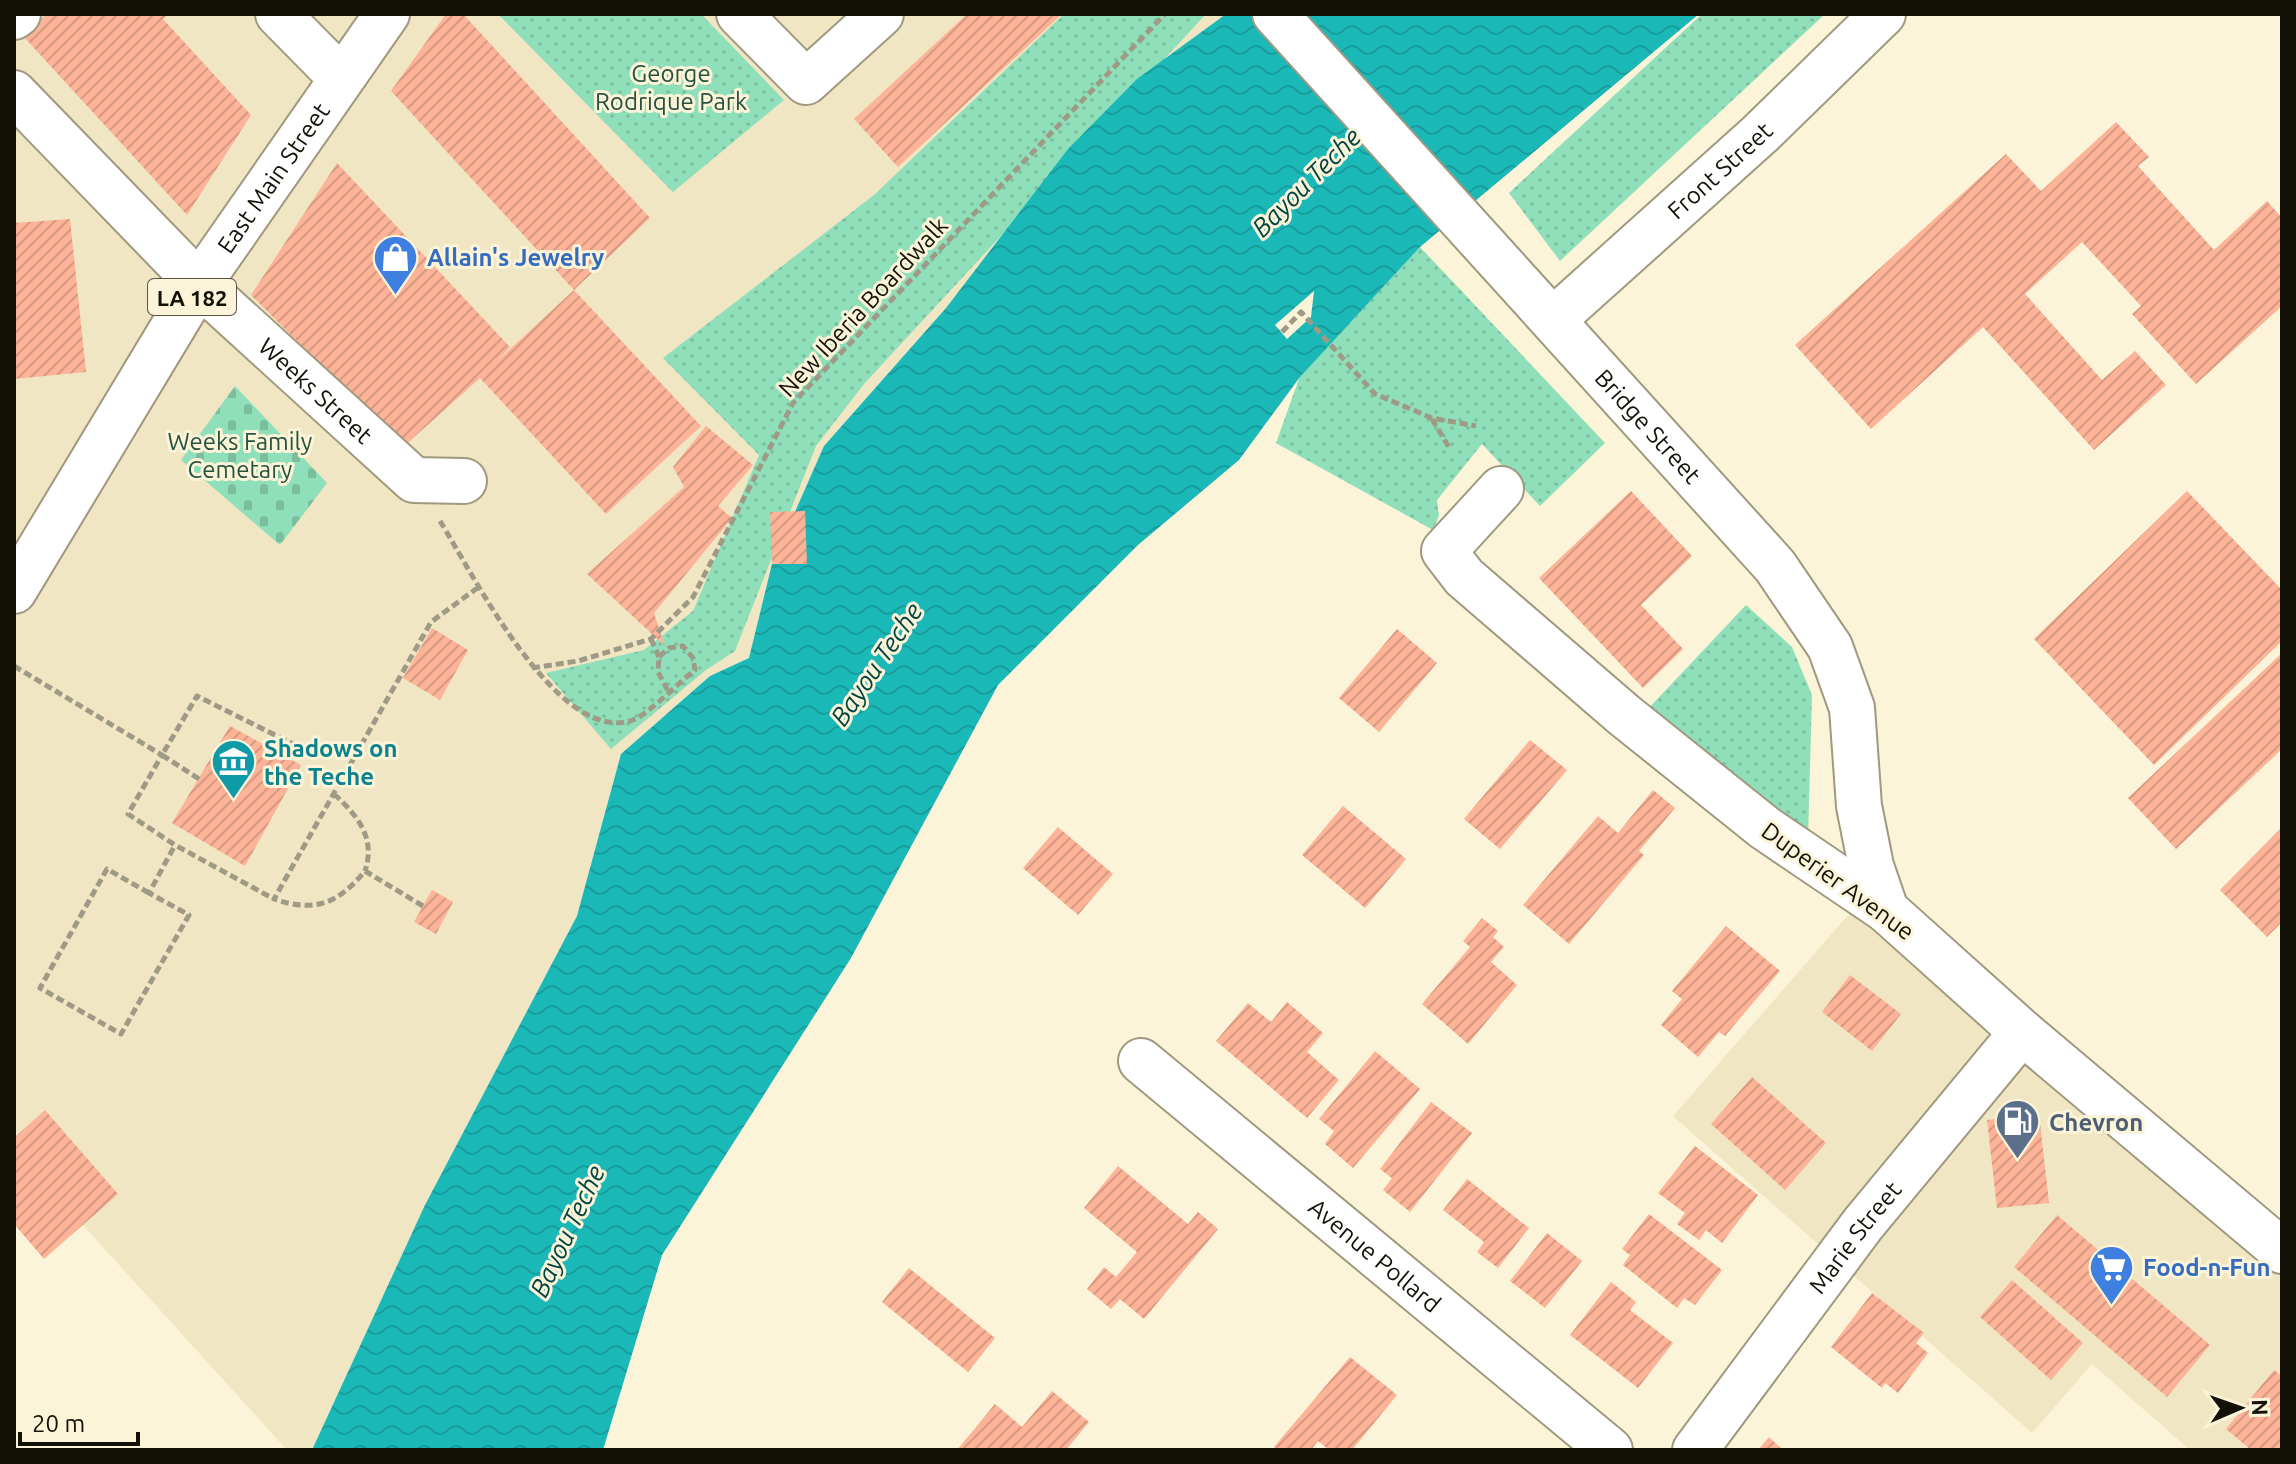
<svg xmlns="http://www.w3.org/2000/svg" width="2296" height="1464" viewBox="0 0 2296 1464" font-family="Ubuntu,sans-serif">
<defs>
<pattern id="grass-dots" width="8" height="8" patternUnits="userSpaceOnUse" patternTransform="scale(2)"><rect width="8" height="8" fill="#8fdfba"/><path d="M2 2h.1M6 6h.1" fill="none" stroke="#7abe9e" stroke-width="1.8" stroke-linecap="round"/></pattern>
<pattern id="cemetery-stones" width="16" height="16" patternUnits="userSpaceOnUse" patternTransform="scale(2)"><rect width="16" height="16" fill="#8fdfba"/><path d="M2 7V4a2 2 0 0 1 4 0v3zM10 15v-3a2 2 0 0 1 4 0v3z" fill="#7abe9e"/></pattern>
<pattern id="water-waves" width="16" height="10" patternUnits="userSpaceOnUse" patternTransform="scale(2)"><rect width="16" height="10" fill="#1bb8b8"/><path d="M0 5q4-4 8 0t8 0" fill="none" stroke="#189d9d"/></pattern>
<pattern id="building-hatch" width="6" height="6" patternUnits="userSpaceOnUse" patternTransform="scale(2)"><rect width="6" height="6" fill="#fcb397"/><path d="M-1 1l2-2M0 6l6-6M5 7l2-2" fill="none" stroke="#d79981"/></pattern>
</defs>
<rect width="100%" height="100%" fill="#fbf4d8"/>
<!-- built -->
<path fill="#f0e6c3" d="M14,14H1298L326,1450H287L14,1149Z
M1863,898L2282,1267V1450H2190L2092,1364L2032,1433L1673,1116Z"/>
<!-- grass -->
<path fill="url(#grass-dots)" d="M498,14H701L784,100L673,192Z
M1064,14H1206L864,384L816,446L735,651L706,670L611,749L546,673L644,650L693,611L759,455L663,358L874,195Z
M1702,14H1825L1560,261L1509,193Z
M1420,247L1605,443L1540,506L1482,444L1437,500L1439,516L1433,530L1276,443L1300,376Z
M1746,605L1792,647L1812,695L1808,837L1646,711Z"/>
<!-- cemetery -->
<path fill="url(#cemetery-stones)" d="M235,386L327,483L280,545L181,460Z"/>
<!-- water -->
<path fill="url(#water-waves)" d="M1226,14H1699L1420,247L1300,377L1239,460L1138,545L998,685L851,958L662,1255L603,1450H312L425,1205L577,916L621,754L710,676L749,658L772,564L824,446L946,308L1068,149L1137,79Z"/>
<!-- pier -->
<path fill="#fbf4d8" d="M1314,291L1311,317L1287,339L1275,325Z"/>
<!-- building -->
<path fill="url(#building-hatch)" d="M47,14H169L163,19L251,115L187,215L23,36Z
M446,14H463L650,218L574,290L391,91Z
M967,14H1062L898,167L854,119Z
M2116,122L2149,157L2138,166L2214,250L2267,201L2282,218V306L2196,384L2132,314L2141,306L2082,242L2025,294L2102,380L2135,351L2166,385L2094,450L1983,327L1871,429L1795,345L2006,154L2041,191Z
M337,163L510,347L495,363L574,290L701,426L606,514L480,378L403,447L251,295Z
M70,219L86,372L14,379V223Z
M706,426L753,465L718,506L732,518L654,613L665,646L587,574L684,487L673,467Z
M1631,491L1692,556L1641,605L1683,649L1643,688L1539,578Z
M2187,491L2282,590V641L2154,765L2034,639Z
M805,511L807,564H772L770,512Z
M432,628L468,650L440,700L403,678Z
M1397,629L1437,663L1379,732L1339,698Z
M2282,653V749L2176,849L2128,798Z
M230,726L301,765L245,866L172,823Z
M1530,740L1567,770L1500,849L1464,819Z
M1653,790L1675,808L1639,851L1644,855L1569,944L1523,905L1598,816L1618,833Z
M1343,806L1406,859L1365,908L1302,855Z
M1058,827L1113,874L1078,915L1023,868Z
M2282,827V922L2267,937L2220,890Z
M432,890L453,902L436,934L414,922Z
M1482,918L1498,931L1493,937L1504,947L1491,962L1517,985L1468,1044L1422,1004L1470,947L1463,941Z
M1726,926L1780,971L1725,1036L1719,1032L1698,1057L1661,1025L1682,999L1672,991Z
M1850,975L1901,1014L1872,1051L1822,1012Z
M1287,1002L1323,1033L1307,1052L1339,1080L1307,1118L1216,1041L1248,1003L1271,1022Z
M1375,1051L1420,1089L1353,1168L1325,1144L1334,1131L1319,1119Z
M1752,1077L1826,1143L1785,1190L1711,1124Z
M1431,1102L1472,1133L1410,1212L1383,1190L1392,1178L1380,1169Z
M45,1110L118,1194L44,1259L14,1224V1138Z
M2039,1114L2049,1203L1997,1208L1987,1120Z
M1695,1146L1758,1195L1722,1243L1706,1230L1699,1240L1677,1224L1685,1213L1658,1193Z
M1118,1166L1188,1224L1198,1212L1218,1229L1144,1319L1120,1299L1111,1309L1087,1289L1104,1267L1116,1277L1137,1252L1084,1208Z
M1467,1179L1529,1228L1498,1268L1477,1252L1484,1242L1443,1210Z
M1649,1214L1722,1270L1695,1305L1684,1298L1677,1308L1623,1265L1630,1255L1622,1249Z
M2057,1215L2210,1345L2167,1397L2014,1267Z
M1547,1233L1582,1261L1545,1308L1510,1281Z
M909,1268L995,1338L968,1372L882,1302Z
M2012,1280L2083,1343L2051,1380L1980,1317Z
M1611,1282L1636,1302L1630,1310L1673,1343L1638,1388L1570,1335Z
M1872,1293L1924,1333L1916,1343L1928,1353L1898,1393L1885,1383L1882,1388L1831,1347Z
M1350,1357L1397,1395L1352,1450H1329L1318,1441L1311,1450H1279L1274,1447Z
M2274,1370L2282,1376V1450H2251L2226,1429Z
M1052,1391L1089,1422L1066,1450H957L995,1404L1022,1427Z
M1769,1437L1783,1450H1758Z"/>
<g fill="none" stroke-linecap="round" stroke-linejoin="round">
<defs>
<g id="minor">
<path d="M278,14L340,77"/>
<path d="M739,14L806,82L881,14"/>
<path d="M14,17L18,14"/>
<path id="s1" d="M14,93L199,284L414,480L464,481"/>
<path id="s2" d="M1553,320L1760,134L1883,14"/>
<path d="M1501,489L1444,551L1464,577L1624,715L1765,828L1886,910"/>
<path id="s3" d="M1141,1061L1610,1450"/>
<path id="s4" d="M1695,1450L1863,1224L2022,1032"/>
</g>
<g id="major">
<path id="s5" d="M1275,14L1775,566L1830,647L1852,708L1859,806L1871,866L1886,910L2022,1032L2282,1251"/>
<path id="s6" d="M14,591L199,284L387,14"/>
</g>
</defs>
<!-- minor casing -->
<use href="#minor" stroke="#a0997f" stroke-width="48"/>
<!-- major casing -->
<use href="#major" stroke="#a0997f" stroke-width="48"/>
<!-- path -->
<path stroke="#9f9a85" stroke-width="5" stroke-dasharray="8 4" stroke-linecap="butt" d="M1282,332L1301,312L1375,394L1432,418L1476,426
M1432,419L1450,449
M440,521C472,572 558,747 633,720C650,713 679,682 695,670L693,658L683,646L669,648L659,657L658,672L668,691
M651,639L659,657
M14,666L162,755L128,814L175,845L274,899
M532,668L578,661L651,639L693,597L793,403L1165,14
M199,779L162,755L197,696L301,748L358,746
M334,794C358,816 376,838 365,871
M149,893L107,869L40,988L121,1034L189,915L149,893L175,845
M423,906L365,871C338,904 314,913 274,899L431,622L480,586"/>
<!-- minor -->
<use href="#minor" stroke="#fff" stroke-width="44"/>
<!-- major -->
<use href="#major" stroke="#fff" stroke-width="44"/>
</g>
<!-- icons -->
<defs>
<symbol id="shop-pin" viewBox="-11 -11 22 30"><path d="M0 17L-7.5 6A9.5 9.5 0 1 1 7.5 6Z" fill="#3f7fe0" stroke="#fbf4d8"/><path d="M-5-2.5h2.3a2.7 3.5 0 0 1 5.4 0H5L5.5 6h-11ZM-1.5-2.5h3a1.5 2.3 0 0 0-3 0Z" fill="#fff"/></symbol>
<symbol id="museum-pin" viewBox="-11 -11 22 30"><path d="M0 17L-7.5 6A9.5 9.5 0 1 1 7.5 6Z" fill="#0f9aa8" stroke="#fbf4d8"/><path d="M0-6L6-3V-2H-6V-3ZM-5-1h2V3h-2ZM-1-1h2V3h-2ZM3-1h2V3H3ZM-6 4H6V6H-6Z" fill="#fff"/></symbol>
<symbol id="fuel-pin" viewBox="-11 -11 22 30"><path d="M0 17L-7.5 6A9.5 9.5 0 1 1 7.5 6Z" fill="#5c6f8a" stroke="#fbf4d8"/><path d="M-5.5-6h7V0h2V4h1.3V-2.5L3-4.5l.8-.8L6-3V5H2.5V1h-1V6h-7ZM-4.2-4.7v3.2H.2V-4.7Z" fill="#fff"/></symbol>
<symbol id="supermarket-pin" viewBox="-11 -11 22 30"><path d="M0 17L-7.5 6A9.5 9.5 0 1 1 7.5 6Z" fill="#3f7fe0" stroke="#fbf4d8"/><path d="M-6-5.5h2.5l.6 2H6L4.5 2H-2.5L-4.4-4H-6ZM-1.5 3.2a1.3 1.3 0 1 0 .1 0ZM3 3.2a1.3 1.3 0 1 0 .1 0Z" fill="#fff"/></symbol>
</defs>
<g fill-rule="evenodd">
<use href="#shop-pin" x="370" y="232" width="51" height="69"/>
<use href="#museum-pin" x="208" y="736" width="51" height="69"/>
<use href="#fuel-pin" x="1992" y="1096" width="51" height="69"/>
<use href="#supermarket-pin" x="2086" y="1242" width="51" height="69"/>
</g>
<g text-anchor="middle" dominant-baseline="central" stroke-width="6" stroke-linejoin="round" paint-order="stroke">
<!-- shield labels -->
<rect fill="#fbf4d8" stroke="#595546" stroke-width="2" x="148" y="279" width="88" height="36" rx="6"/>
<g font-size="22" font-weight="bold" fill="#141108">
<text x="192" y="297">LA 182</text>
</g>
<!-- park labels -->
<g font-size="24" fill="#26523f" stroke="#fbf4d8">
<text x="671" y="73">George<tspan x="671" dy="28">Rodrique Park</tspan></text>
<text x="240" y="441">Weeks Family<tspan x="240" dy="28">Cemetary</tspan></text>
</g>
<!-- street labels -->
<g font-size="24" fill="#141108" stroke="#fbf4d8">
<text stroke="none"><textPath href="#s2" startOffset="224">Front Street</textPath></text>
<text stroke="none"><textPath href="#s6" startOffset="488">East Main Street</textPath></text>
<text transform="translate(863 307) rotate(-47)">New Iberia Boardwalk</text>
<text stroke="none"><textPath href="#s1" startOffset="424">Weeks Street</textPath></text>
<text stroke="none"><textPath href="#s5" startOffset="556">Bridge Street</textPath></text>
<text transform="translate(1838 881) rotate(36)">Duperier Avenue</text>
<text stroke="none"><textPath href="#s4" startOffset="266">Marie Street</textPath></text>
<text stroke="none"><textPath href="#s3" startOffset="304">Avenue Pollard</textPath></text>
</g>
<!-- shop labels -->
<g font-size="24" font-weight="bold" fill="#366cbe" stroke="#fbf4d8" text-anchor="start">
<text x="427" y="257">Allain's Jewelry</text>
<text x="2143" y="1267">Food-n-Fun</text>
</g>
<!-- culture labels -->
<g font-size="24" font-weight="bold" fill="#0d838f" stroke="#fbf4d8" text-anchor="start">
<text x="264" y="748">Shadows on<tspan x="264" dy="28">the Teche</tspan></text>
</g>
<!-- service labels -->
<g font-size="24" font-weight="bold" fill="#4e5e75" stroke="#fbf4d8" text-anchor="start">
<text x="2049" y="1122">Chevron</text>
</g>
<!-- water labels -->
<g font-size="26" font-style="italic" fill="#014343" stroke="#fbf4d8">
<text transform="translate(1306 182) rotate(-45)">Bayou Teche</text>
<text transform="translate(876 664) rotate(-56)">Bayou Teche</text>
<text transform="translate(567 1231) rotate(-65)">Bayou Teche</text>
</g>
</g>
<!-- border -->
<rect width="2296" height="1464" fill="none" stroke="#141108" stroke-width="32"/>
<!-- north arrow -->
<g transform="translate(2240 1408) rotate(88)" stroke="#fbf4d8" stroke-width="6" paint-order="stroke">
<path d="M0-6L14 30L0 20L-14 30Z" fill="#141108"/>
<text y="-12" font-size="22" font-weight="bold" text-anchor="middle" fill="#141108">N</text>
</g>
<!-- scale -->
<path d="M20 1432v12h118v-12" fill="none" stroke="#141108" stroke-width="4"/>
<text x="32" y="1432" font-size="24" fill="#141108" stroke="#fbf4d8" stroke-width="6" paint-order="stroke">20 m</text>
</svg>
